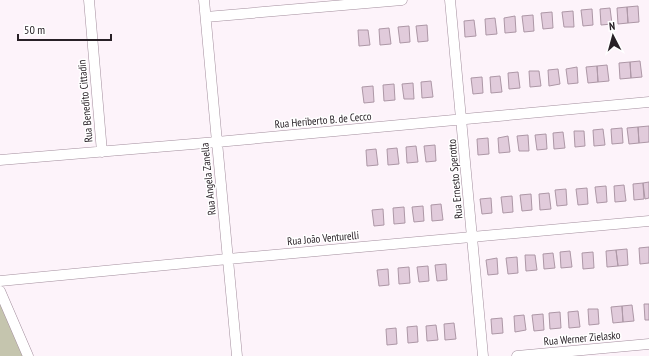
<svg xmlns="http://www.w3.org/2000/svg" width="649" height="356" viewBox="0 0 649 356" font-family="'PT Sans Narrow',sans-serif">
<rect width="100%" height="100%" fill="#fdf3fa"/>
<!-- green -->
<path fill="#c5c5ae" d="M0,297L24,356H0Z"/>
<!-- building -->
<path fill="#e1cbdb" stroke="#ad97a6" d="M638,6L639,22L628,23L627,7Z
M627,7L628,23L618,24L617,8Z
M610,8L612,24L601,25L600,9Z
M592,9L593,25L583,26L581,10Z
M573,11L574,27H564L562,12Z
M552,12L553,28L543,29L541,13Z
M533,15L534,31L524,32L522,16Z
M515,16L516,32L505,33L504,18Z
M495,18L497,34L486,35L485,19Z
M474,20L476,36L465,37L464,21Z
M427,25L428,41L418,42L416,26Z
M409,26L410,42L400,43L398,27Z
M389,28L391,44L380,45L379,29Z
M358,30H368L370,45L359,46Z
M640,61L642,77L631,78L630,62Z
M630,62L631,78L620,79L619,63Z
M607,65L609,81L598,82L597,66Z
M597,66L598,82L588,83L586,67Z
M577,67L578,83L568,84L566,69Z
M558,69L560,84L549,86L548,70Z
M529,71H539L541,86L530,87Z
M518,72L520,88L509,89L508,73Z
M500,76L502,92L491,93L490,77Z
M482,77L483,93L473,94L471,78Z
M431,81L433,97L422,98L421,82Z
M413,83L414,99H404L402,84Z
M394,84L395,100L384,101L383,85Z
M373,86L374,102L364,103L362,87Z
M649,126V142L639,143L638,127Z
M638,127L639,143L629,144L627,128Z
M622,128L623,143L612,144L611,129Z
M603,129L605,145L594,146L593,130Z
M574,131H584L585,146L575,147Z
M563,132L565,148L554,149L553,133Z
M546,134L547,149L537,150L535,135Z
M528,135L529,151H519L517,136Z
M508,136L510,152L499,153L498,138Z
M488,138L489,154L478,155L477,139Z
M435,145L436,161L426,162L424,146Z
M416,146L418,162L407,163L406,147Z
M397,148L399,164L388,165L387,149Z
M376,149L378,165L367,166L366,150Z
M649,182V198L645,199L643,183Z
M643,183L644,199L634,200L633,184Z
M624,185L626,201L615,202L614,186Z
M606,186L607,202L597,203L595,187Z
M587,188L588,204L578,205L576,189Z
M566,189L567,205L557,206L555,190Z
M549,193L551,209L540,210L539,194Z
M531,194L532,210L522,211L520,195Z
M512,196L513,212L503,213L501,197Z
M491,198L492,213L482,214L480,199Z
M441,204L443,220L432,221L431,205Z
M423,206L424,221L414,222L412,207Z
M404,207L405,223L394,224L393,208Z
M383,209L384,225L374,226L372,210Z
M649,247V263L640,264L639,248Z
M627,249L628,265L618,266L616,250Z
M616,250L618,266L607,267L606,251Z
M570,251L572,267L561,268L560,252Z
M593,252L594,268L583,269L582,253Z
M553,253L555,268L544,269L543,254Z
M525,255H535L537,270L526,271Z
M517,257L518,273L508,274L506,258Z
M497,258L498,274L488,275L486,260Z
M446,264L447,280L437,281L435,265Z
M428,266L429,281L419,282L417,267Z
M409,267L410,283L399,284L398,268Z
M388,269L389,285L379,286L377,270Z
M644,304H649V320H645Z
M632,305L634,321L623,322L622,306Z
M622,306L623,322L613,323L611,307Z
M588,309H598L599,324L589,325Z
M578,311L580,327L569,328L568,312Z
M560,312L561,328L550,329L549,313Z
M543,314L544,330L534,331L532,315Z
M524,315L526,330L515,332L514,316Z
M502,318L503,333L492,334L491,319Z
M454,323L456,339L445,340L444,324Z
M436,325L438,340L427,341L426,326Z
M417,326L418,342L408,343L407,327Z
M396,328L397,344L387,345L386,329Z"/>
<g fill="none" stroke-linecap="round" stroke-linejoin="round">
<defs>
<path id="street" d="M89,0L102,152
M204,0L217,142L237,356
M450,0L483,356
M206,17L402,0
M0,160L217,142L649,102
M0,281L228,259L649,221
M0,291L28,356
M517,356L649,344"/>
</defs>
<!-- street casing -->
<use href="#street" stroke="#a38e9d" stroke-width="11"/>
<!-- street -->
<use href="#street" stroke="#fff" stroke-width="10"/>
</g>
<g text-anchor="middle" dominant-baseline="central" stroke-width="3" stroke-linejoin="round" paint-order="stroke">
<!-- street labels -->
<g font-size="11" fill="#282026" stroke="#fff">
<text transform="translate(85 101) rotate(-95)">Rua Benedito Cittadin</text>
<text transform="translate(323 120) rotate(-5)">Rua Heriberto B. de Cecco</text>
<text transform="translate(208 179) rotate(-96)">Rua Angela Zanella</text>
<text transform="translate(455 179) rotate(-95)">Rua Ernesto Sperotto</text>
<text transform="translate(323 238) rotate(-5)">Rua João Venturelli</text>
<text transform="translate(582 338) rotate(-5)">Rua Werner Zielasko</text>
</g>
</g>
<!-- north arrow -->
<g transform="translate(613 36) rotate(354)" stroke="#ffffff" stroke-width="3" paint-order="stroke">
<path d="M0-3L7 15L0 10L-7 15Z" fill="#282026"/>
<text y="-6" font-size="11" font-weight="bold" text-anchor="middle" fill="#282026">N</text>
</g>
<!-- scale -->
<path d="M18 34v6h93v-6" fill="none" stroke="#282026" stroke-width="2"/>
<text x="24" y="34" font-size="12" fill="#282026" stroke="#ffffff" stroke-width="3" paint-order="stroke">50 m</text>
</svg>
